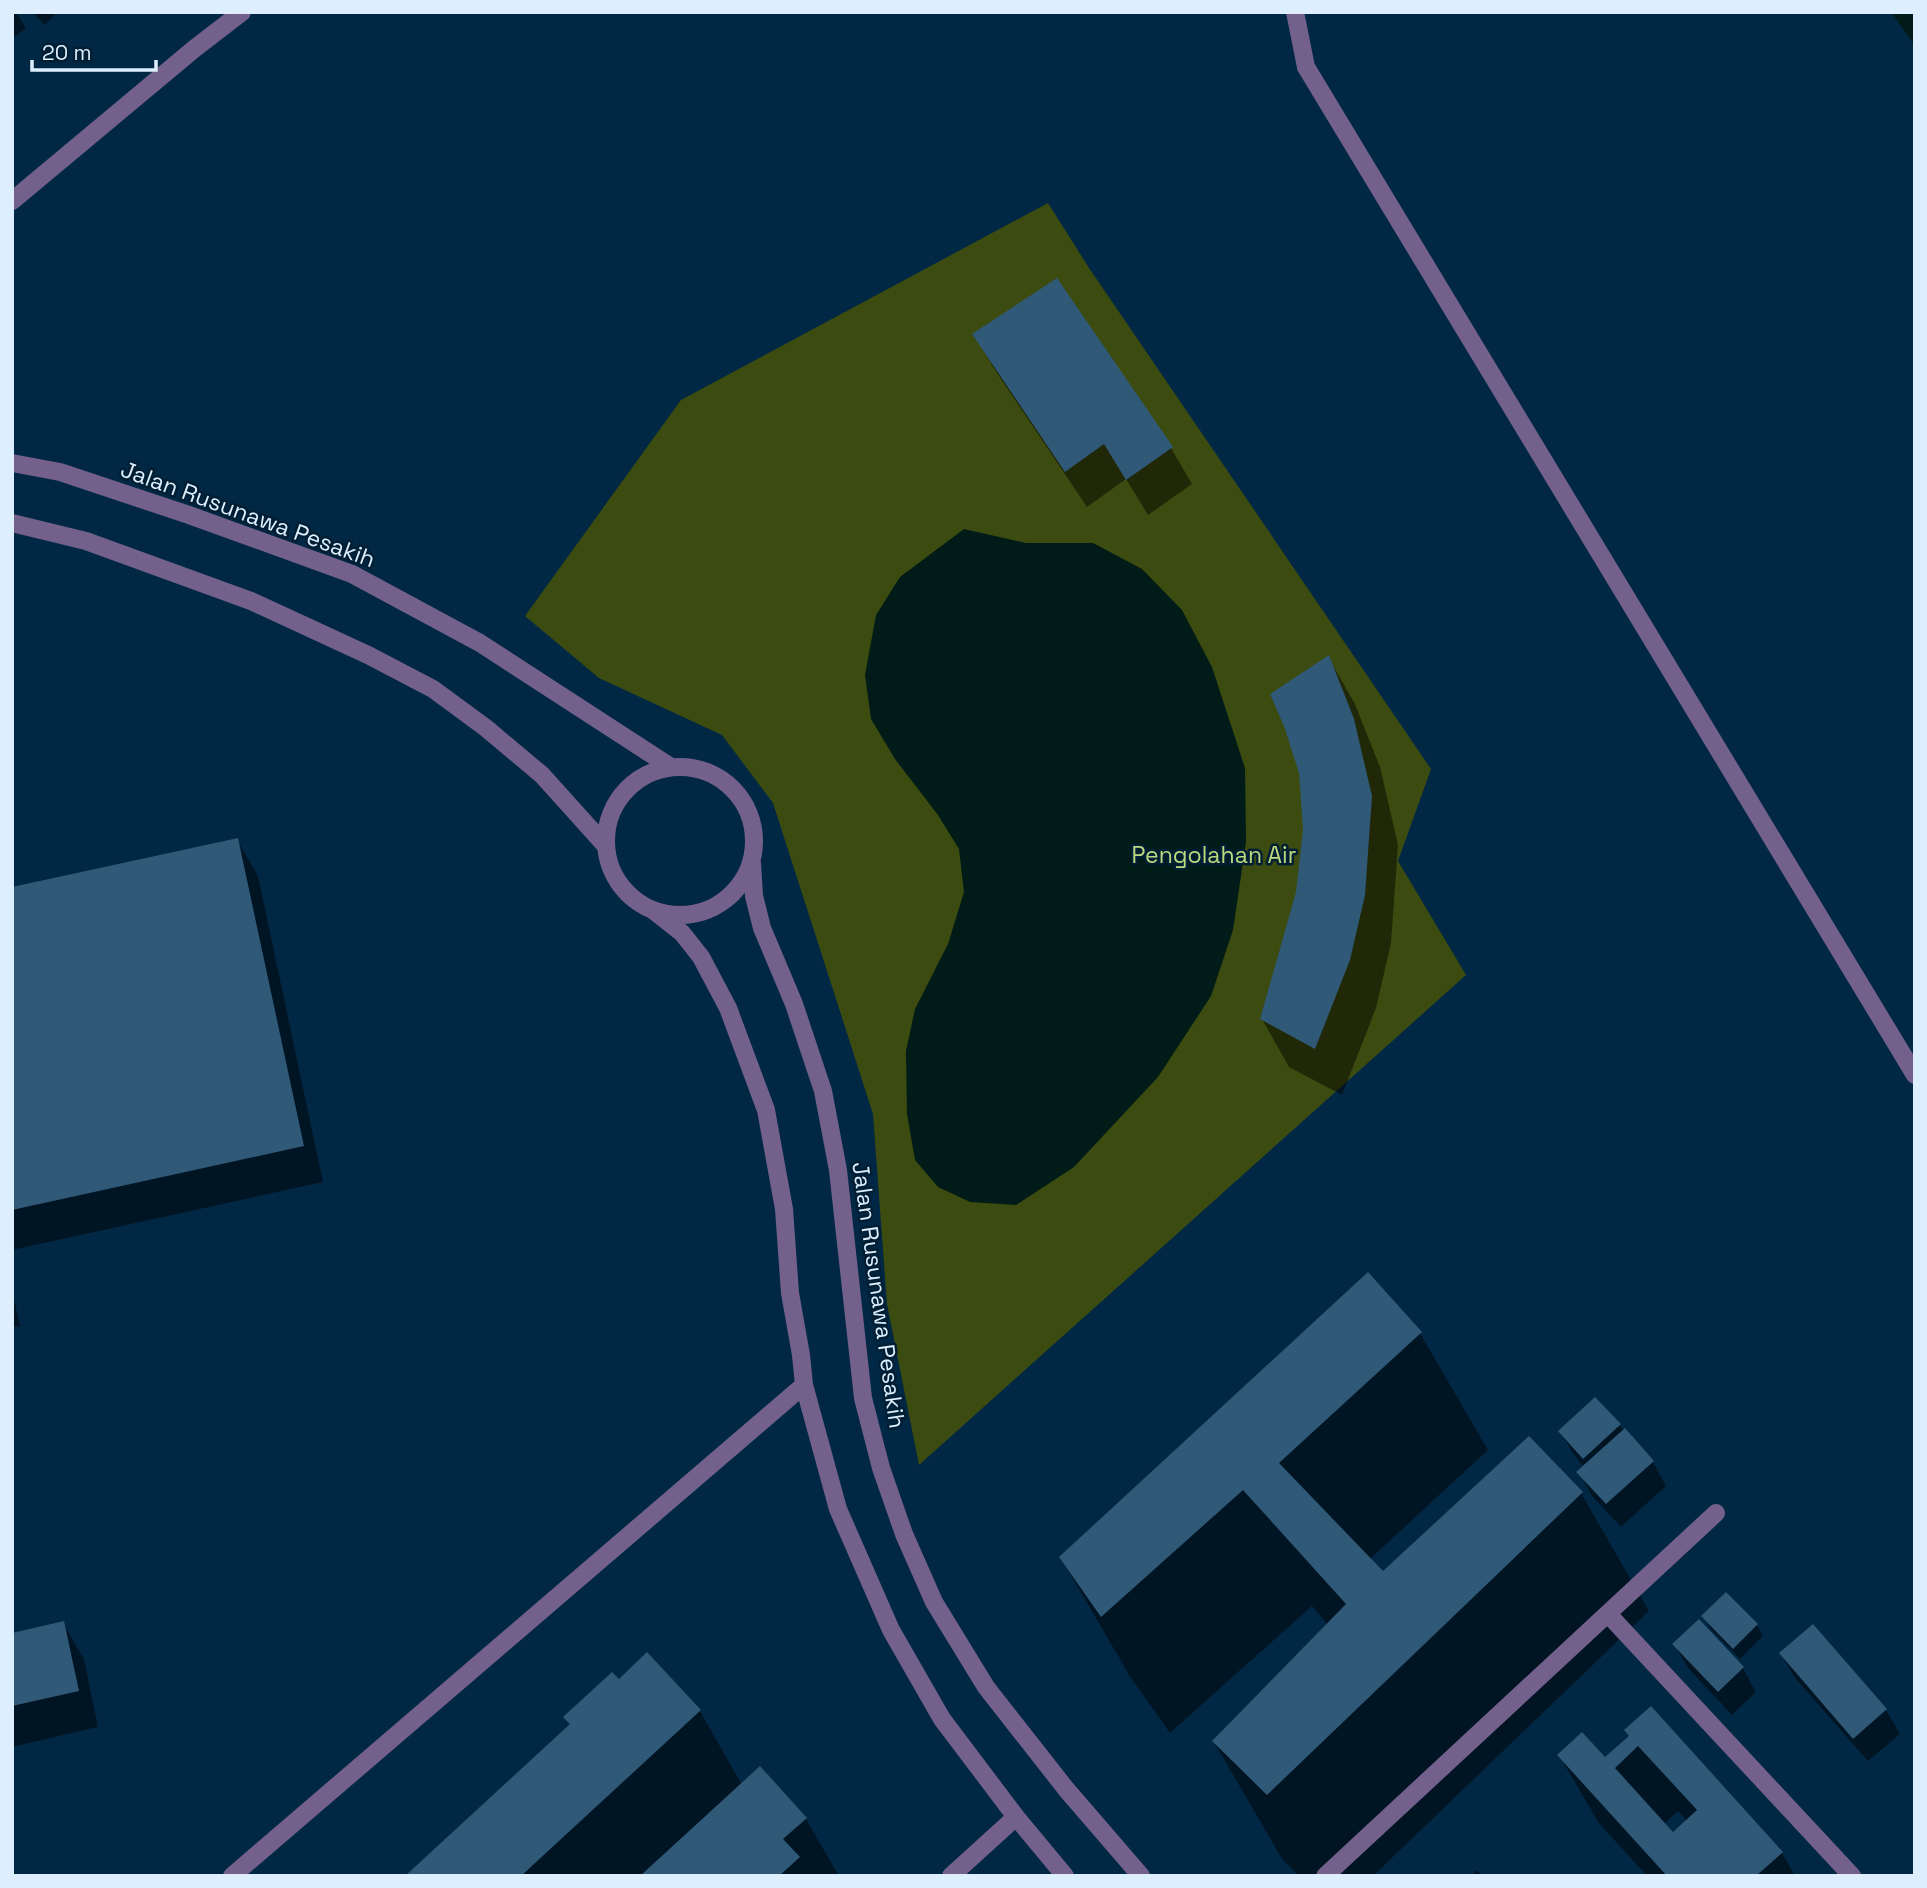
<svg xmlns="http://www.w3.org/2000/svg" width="1927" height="1888" viewBox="0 0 1927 1888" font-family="'Space Grotesk',sans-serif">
<rect width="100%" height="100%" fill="#002844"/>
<!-- green -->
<path fill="#3c4c10" d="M1048,203L1089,268L1431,769L1398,861L1466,975L919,1465L887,1304L873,1114L773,803L722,735L599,678L525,616L681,400Z"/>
<!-- water -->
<path fill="#001b18" d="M1891,12H1915V46Z
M964,529L1026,543H1093L1142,569L1182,610L1212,667L1245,768L1246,842L1233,930L1211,996L1158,1077L1074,1167L1016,1205L970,1202L938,1187L915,1160L907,1114L906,1051L915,1009L948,944L964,892L959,849L938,815L895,759L871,719L865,675L876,615L900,577Z"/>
<!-- shadow -->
<path fill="#0007" fill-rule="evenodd" d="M12,12H16L26,28L12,38Z
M32,12H57L45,25Z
M974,334L1171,448L1192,484L1148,515L1126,479L1087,507L995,370Z
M1328,657L1355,704L1380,767L1398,845L1391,943L1376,1008L1342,1095L1289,1067L1262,1019L1297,893Z
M237,840L258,876L323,1182L12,1250V889Z
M12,1290L20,1326L12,1327Z
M1420,1333L1488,1450L1370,1559L1383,1573L1581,1493L1649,1611L1373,1876H1299L1282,1859L1214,1742L1328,1625L1312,1606L1170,1733L1129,1675L1061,1558Z
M1619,1425L1653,1462L1666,1486L1621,1527L1592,1496L1579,1472L1584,1467L1574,1455L1560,1431Z
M1704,1616L1757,1625L1763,1636L1740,1659L1710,1628Z
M63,1623L84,1659L98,1727L12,1747V1635Z
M1812,1626L1886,1710L1900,1734L1868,1761L1795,1678L1781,1654Z
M1674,1644L1743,1668L1756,1692L1732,1715L1688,1668Z
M619,1681L700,1711L742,1785L806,1819L839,1876H408L571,1726L566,1717Z
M1630,1737L1782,1853L1795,1876H1647L1598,1822L1559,1755L1605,1760ZM1678,1811L1687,1821L1673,1834L1664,1824Z
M1477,1870L1482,1876H1471Z"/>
<!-- building -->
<path fill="#305877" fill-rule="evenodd" d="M1057,278L1173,447L1126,480L1104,444L1065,472L972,334Z
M1329,655L1354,719L1372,796L1365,895L1350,960L1315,1049L1260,1019L1296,892L1303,830L1299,773L1284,726L1270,694Z
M238,838L304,1146L12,1210V887Z
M1368,1272L1422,1332L1279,1463L1383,1571L1529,1436L1583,1492L1267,1795L1212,1741L1346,1604L1243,1490L1101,1617L1059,1557Z
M1595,1397L1621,1424L1583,1459L1558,1431Z
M1625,1428L1654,1461L1606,1504L1576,1472Z
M1726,1592L1758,1624L1733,1649L1701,1616Z
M1699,1619L1744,1667L1718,1692L1672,1644Z
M64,1621L79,1691L12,1706V1633Z
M1813,1624L1887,1709L1853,1739L1779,1653Z
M647,1652L701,1710L521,1876H405L570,1724L563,1717L612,1672L619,1679Z
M1651,1706L1783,1852L1756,1876H1667L1557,1755L1582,1732L1605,1757L1629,1736L1624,1730ZM1638,1746L1697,1810L1673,1832L1615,1768Z
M760,1766L807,1818L783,1839L800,1857L779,1876H640Z"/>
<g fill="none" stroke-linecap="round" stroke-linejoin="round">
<!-- minor -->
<path stroke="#73618c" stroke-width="18" d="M1295,12L1306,67L1915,1075
M12,201L194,49L242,12
M12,463L60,472L189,515L352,574L480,643L671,767
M12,523L86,541L251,601L368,655L433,689L486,728L542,775L605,845
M606 841a74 74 0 1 1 148 0a74 74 0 1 1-148 0Z
M752,863L754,896L762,928L794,1004L823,1091L838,1170L863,1398L881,1468L904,1534L934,1602L986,1687L1066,1789L1141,1876
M654,911L682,933L701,957L728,1008L766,1110L784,1209L790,1293L801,1355L804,1385L838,1509L891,1630L942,1719L1016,1817L1065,1876
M1608,1614L1852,1876
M232,1876L804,1385
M951,1876L1016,1817
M1325,1876L1716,1513"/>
</g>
<g text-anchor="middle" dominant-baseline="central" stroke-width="5" stroke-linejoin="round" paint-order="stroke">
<!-- street labels -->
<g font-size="23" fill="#ddeffe" stroke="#001e34">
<text transform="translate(248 514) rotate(20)">Jalan Rusunawa Pesakih</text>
<text transform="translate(879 1295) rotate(82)">Jalan Rusunawa Pesakih</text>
</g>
<!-- park labels -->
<g font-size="23" fill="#bcda7d" stroke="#001e34">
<text x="1214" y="855">Pengolahan Air</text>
</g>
</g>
<!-- border -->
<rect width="1927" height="1888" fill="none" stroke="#ddeffe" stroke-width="28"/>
<!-- scale -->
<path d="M32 60v10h124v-10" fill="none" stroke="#ddeffe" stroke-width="3.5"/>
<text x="42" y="60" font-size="21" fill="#ddeffe" stroke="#001e34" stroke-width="5" paint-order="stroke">20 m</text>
</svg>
